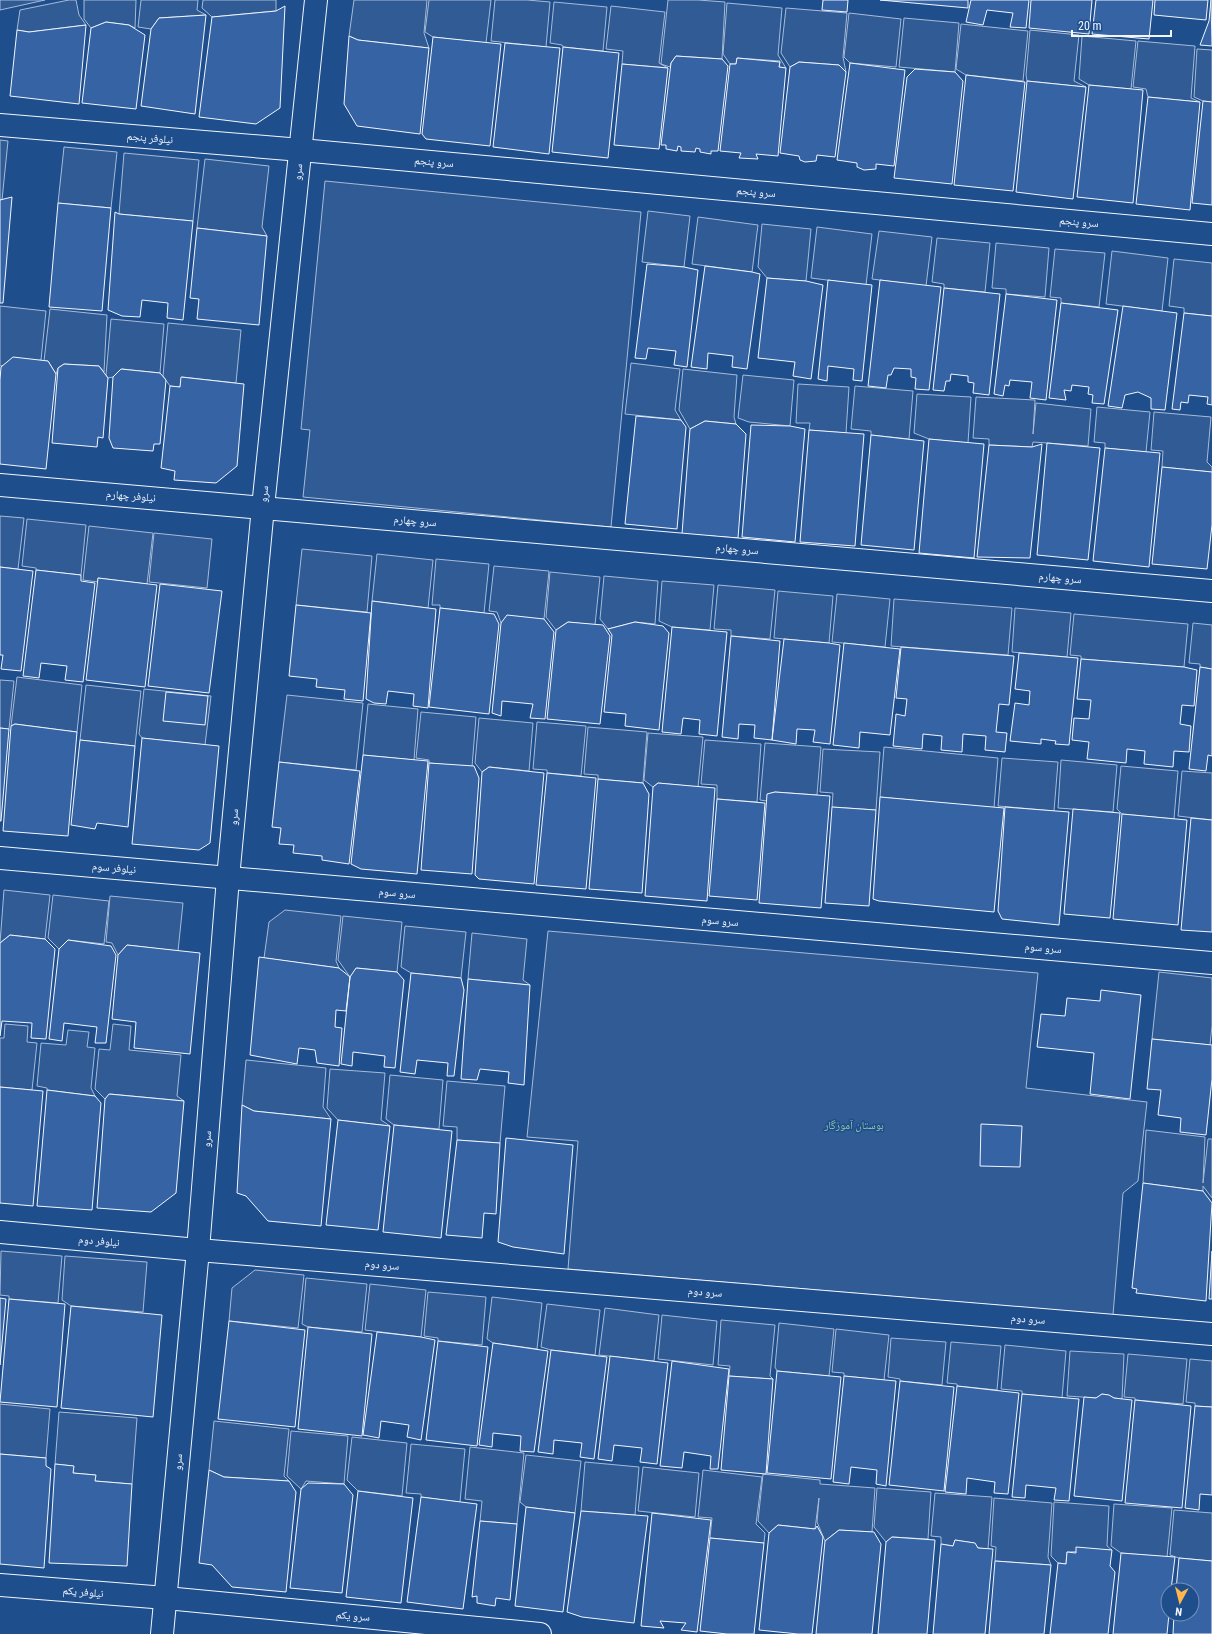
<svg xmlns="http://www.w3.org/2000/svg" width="1212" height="1634" viewBox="0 0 1212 1634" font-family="'Roboto Condensed','Noto Naskh Arabic',sans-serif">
<rect width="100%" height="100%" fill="#1f4e8c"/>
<!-- built -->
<path fill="#305b95" stroke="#a8bbd7" d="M0,0H45L0,10Z
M69,0H76L79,15L86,25L29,32L17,30L20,10Z
M84,0H136L135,28L129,25L106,22L91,28L84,19Z
M141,0H198L197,10L206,15L159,18L151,29L138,27Z
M203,0H276V11L212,17L202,8Z
M354,0H427L424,33L429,48L358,40L349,36Z
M429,0H491L486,43L433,37L425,32Z
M495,0H527L550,2L546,47L491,41Z
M668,0H698L725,2L722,59L676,56L671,63L670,67L661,64Z
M554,2L607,7L603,51L563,47L562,45L550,43Z
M727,3L782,8L778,55L786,68L779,67L780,61L737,58L736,64H730L723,54Z
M611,6L665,12L659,63L668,68L622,64L623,51L606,49Z
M786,8L847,13L843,57L846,72L839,65L799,62L790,67L781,53Z
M849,13L901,19L896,67L850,63L844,57Z
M904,18L959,23L955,72L899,67Z
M961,24L1028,31L1023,81L966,75L956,69Z
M1030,30L1079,35L1074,81L1086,87L1027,81L1026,75Z
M1082,36L1136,41L1131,89L1089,85L1079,79Z
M1138,41L1195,46L1191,98L1200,102L1148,97L1146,89L1133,87Z
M1197,49L1212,50V102L1203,101L1194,97Z
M0,140L8,141L2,200H0Z
M64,147L117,152L111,208L58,203Z
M124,153L199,160L193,221L119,214Z
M205,159L269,166L262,227L267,236L197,228Z
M325,181L641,212L611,527L303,497L310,430L301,429Z
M648,211L690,216L684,267L642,262Z
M698,217L758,225L752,272L692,264Z
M762,224L811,229L806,281L767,278L758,267Z
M817,227L872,234L866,285L811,278Z
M879,231L932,237L926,286L872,279Z
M937,238L990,243L985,292L944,288V284L932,282Z
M996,243L1049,248L1045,297L1006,294V289L992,288Z
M1055,249L1105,253L1099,307L1061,303V298L1050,297Z
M1112,251L1168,258L1162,311L1106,304Z
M1174,259L1212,263V316L1184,313V308L1169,306Z
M0,306L46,311L41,360L0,366Z
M50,309L107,315L104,372L99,366L64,364L58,368L56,374L48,361H44Z
M111,319L164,324L160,373L122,369L113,377L108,378L106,375Z
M168,323L241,330L236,383L182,377L180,387L170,386L163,376Z
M631,363L680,369L675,410L681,420L625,414Z
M683,369L737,375L734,417L736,424L705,421L690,429L679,410Z
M743,375L794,380L790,426L749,422L738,418Z
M798,384L849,387L846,433L809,430L810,423H796Z
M855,386L913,391L909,439L871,435V431L851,429Z
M917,394L971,397L968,443L929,439L914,433Z
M976,397L1035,400L1033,434L1036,403L1091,409L1088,446L1033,442L1032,447L989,445V439L973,438Z
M1097,407L1150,412L1146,452L1105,448V443L1094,442Z
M1154,412L1211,417L1207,462L1212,467V472L1162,467L1163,451L1151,450Z
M0,516L24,518L18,569L0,567Z
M27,519L86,525L81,575L36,570V568L22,566Z
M89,526L153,533L147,584L98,578V582L83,580Z
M154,533L212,539L207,588L149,582Z
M302,549L372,556L367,612L296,605Z
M377,554L433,560L428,608L372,601Z
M436,559L489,564L484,613L440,608V605H432Z
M494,566L549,571L544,619L501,623L497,612L489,611Z
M550,572L600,577L595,625L568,622L556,630L546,617Z
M604,576L658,581L655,624L635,622L608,629L600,619Z
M662,581L714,585L710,630L672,627L659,621Z
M718,585L775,590L770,639L731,636V630L714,629Z
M778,591L833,596L829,643L774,638Z
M837,594L890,599L885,647L832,642Z
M894,599L1012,608L1008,655L891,646Z
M1015,608L1071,613L1067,657L1012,652Z
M1074,614L1188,624L1184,667L1081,659V656L1070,655Z
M1193,623L1212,625V669L1200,667V664L1189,663Z
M17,677L82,685L77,732L15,724L11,726Z
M0,680L14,681L9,729L0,728Z
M86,685L141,691L135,746L80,740Z
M144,689L211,696L205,745L142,738L139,734Z
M287,695L363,703L356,770L279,762Z
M368,704L418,709L414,760L363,755Z
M421,712L476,717L472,767L429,763V760L416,758Z
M479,718L533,723L529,771L489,767L482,772L475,763Z
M537,722L586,726L581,776L547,773V770L533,769Z
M588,727L647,732L643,783L598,779V775L584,774Z
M648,733L703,737L698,787L658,783L653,787L644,780Z
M705,740L761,744L757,802L717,799V785L701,784Z
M765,743L821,747L817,795L775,792L768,794L767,801L760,800Z
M884,747L998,758L994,808L880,797Z
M823,749L880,752L876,810L832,807L833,793L820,792Z
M1002,758L1058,762L1054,811L998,806Z
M1061,760L1117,765L1113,812L1058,808Z
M1121,766L1178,771L1174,819L1122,814L1117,809Z
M1182,771L1212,773V820L1178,816Z
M4,890L50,895L45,939L10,935L0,943Z
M53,895L109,901L104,944L68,940L59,949L48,938Z
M110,896L183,903L178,951L127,945L118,955L112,943L106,942Z
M285,910L341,916L336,961L339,968L264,958L269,922Z
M343,916L402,922L397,972L357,968L350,977L338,960Z
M405,926L466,932L461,978L411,973L401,967Z
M548,931L1038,973L1026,1088L1147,1102L1138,1181L1123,1193L1113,1315L568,1269L578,1141L527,1137Z
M472,933L527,939L523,980L530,985L468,979Z
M1159,972L1212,978V1026L1210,1045L1152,1039Z
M5,1024L28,1026L27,1042L37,1043L32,1090L0,1087V1038H4Z
M113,1024L131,1026L129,1050L181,1055L177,1096L184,1101L110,1094L105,1099L95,1089L99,1049L110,1050Z
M68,1030L89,1032L87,1047L95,1048L91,1088L95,1096L47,1090V1088L37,1086L41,1043L66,1045Z
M246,1060L326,1068L323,1107L331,1119L254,1111L242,1105Z
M330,1069L385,1073L381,1120L390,1126L338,1120L327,1108Z
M390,1075L443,1080L439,1129L394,1125L386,1119Z
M447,1081L505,1086L500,1143L457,1140V1127L443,1126Z
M1146,1130L1205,1137L1203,1183L1208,1139H1212V1198L1203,1186V1191L1143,1183Z
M1,1251L62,1256L58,1303L9,1299V1296L0,1295Z
M65,1256L147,1262L143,1312L71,1306L62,1300Z
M255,1270L304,1275L298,1328L229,1321L232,1288Z
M306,1278L367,1284L362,1332L308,1327L302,1324Z
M370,1284L426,1290L421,1337L365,1330Z
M428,1292L486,1297L482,1345L438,1341V1338L424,1336Z
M492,1297L542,1303L537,1349L493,1343L487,1339Z
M547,1304L600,1310L595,1355L551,1350L541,1347Z
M605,1308L659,1315L654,1361L599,1355Z
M662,1315L717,1321L713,1365L658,1359Z
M721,1320L775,1325L770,1376L773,1379L729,1376L730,1366L718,1365Z
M779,1323L834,1329L829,1376L777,1371L775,1367Z
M836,1329L889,1335L884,1380L844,1376V1373L832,1372Z
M891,1338L946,1342L942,1385L900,1381V1379L888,1377Z
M951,1342L1001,1346L997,1390L957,1386V1384L947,1383Z
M1005,1345L1066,1351L1062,1398L1022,1394V1391L1001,1389Z
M1070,1351L1124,1354L1122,1399L1114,1398L1108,1395L1102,1394L1096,1398L1067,1396Z
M1128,1354L1187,1359L1183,1404L1135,1400V1398L1124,1397Z
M1190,1359L1212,1361V1407L1195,1406V1403L1186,1402Z
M0,1404L50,1409L46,1458L0,1454Z
M59,1412L137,1418L132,1484L95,1481V1475L73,1473V1466L55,1464Z
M214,1421L289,1429L284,1476L289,1481L224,1477L209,1470Z
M291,1431L348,1436L344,1484L306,1481L301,1489L287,1476Z
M352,1437L407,1443L402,1496L358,1491L347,1480Z
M411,1444L465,1449L460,1502L421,1497V1494L406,1493Z
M470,1447L524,1453L517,1524L480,1521L482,1501L465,1499Z
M526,1455L581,1461L575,1513L526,1507L520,1502Z
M585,1462L639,1467L635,1515L581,1511Z
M643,1467L699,1473L695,1517L638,1511Z
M703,1470L762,1477L756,1524L765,1533L764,1543L710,1538L712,1518L698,1517Z
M763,1474L820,1480V1484L875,1488L872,1532L839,1530L825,1541L817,1522L819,1498L815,1529L778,1525L769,1533L758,1521Z
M877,1488L931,1492L928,1539L892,1537L886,1542L874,1527Z
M935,1493L992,1497L988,1549L978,1548L974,1543L955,1540L953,1546L941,1544V1537L931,1536Z
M994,1498L1052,1503L1048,1557L1051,1565L995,1561L996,1547L991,1546Z
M1054,1502L1109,1506L1107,1546L1112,1550L1067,1552L1066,1564L1058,1563L1051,1556Z
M1114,1504L1172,1508L1167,1557L1121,1553L1111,1546Z
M1174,1510L1212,1513V1561L1179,1558L1170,1555Z"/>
<!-- building -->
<path fill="#3563a3" stroke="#f2f6ff" d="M823,0H848L847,12L822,10Z
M880,0H968V8Z
M971,0H1029L1026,28L1010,27L1013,13L987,10L983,25L966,22Z
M1031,0H1092L1089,34L1029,28Z
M1096,0H1153L1149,39L1092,34Z
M1155,0H1208L1206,20L1154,15Z
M1211,0L1212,46L1200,45L1209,21Z
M285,6L280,108L256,124L199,117L212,17L276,11Z
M206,15L195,114L141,106L151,29L159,18Z
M106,22L129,25L145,35L136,109L82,103L91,28Z
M86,25L79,104L10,96L17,30L29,32Z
M349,36L358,40L429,48L420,134L357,126L344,104Z
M433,37L501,44L490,146L426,139L422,134Z
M505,43L560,48L549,154L493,147Z
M563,47L619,53L608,158L552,152Z
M676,56L722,59L728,66L718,151H711V154L700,152V149L696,148L695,152L681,151V147L678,146L677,151L666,149V145H661L671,63Z
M737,58L780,62L779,67L786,68L778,156L756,154L758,159L739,158L741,153L720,151L730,64H736Z
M799,62L839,65L846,72L835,157L817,155L816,161L805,162L800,160L799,156L780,153L790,67Z
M850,63L905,70L894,166L876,164V169L864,170L857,167V163L837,160Z
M622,64L668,68L659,149L614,145Z
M915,69L955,72L963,81L952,184L894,178L907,77Z
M966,75L1025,82L1013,191L954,185Z
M1027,81L1086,87L1073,199L1016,192Z
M1089,85L1143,90L1133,203L1077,197Z
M1148,97L1200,102L1190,210L1136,204Z
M1203,101L1212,102V205L1192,203Z
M12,197L3,303H0V200Z
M58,203L111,208L102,311L49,307Z
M115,212L119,214L193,221L183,320L167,318L168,303L142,300L140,317L122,316L108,310Z
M197,228L267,236L259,325L197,319L199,299L190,298Z
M647,264L684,267L698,270L687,367L674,365L676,351L648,348L646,359L635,358Z
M705,266L752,272L760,274L747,369L732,367L733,356L708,353L707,369L691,367Z
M767,278L806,281L823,285L811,379L793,376L795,362L758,358Z
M828,280L872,285L862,381L853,380L854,369L828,366L827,381L818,379Z
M880,280L941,287L929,390L915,389L916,378L911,377V369L894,368L891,375H888L886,388L868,386Z
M944,288L1000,294L989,395L973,393L974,383L968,382V376L951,374L950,381H946L944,391L933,390Z
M1006,294L1057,300L1046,400L1030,398L1032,382L1010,380L1009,386L1005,385L1003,396L994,394Z
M1061,303L1118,310L1104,404L1092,403L1093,395L1088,394L1089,387L1072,385L1071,391L1064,390L1066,400L1049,398Z
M1123,306L1177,313L1165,410L1151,409V398L1138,392L1125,395L1122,408L1108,406Z
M1184,313L1212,316V405L1207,404L1208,397L1189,395L1188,403L1181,402L1180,410L1172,409Z
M13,357L48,361L56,374L46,469L0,464V380L1,367Z
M64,364L99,366L108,378L103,438L98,437L97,447L52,443L58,368Z
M121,369L160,373L166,380L160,444H154L153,451L113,448L109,438L113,377Z
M181,377L244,384L237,466L216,483L174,480L175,471L161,468L170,386L180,387Z
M636,416L681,420L686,427L677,529L625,524Z
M705,421L736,424L746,434L738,538L682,534L690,429Z
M751,425L790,426L805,429L795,542L742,537Z
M809,430L864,434L855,546L800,542Z
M871,435L924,441L914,550L861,545Z
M929,439L984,444L974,558L919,553Z
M1047,443L1100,448L1088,560L1037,555Z
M1042,444L1030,558L977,557L989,445L1032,447Z
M1105,448L1160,453L1149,567L1093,561Z
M1162,467L1212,472V525L1207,569L1152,564Z
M0,567L33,571L21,671L1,669L3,655H0Z
M36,570L81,575V581L95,583L83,682L65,680L67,666L41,663L39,678L23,676Z
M98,578L157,585L145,687L86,680Z
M160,584L222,591L209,693L148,686Z
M372,601L436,609L428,708L413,706L414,694L388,691L386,704L374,703L366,699Z
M296,605L371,613L363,701L344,699L345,690L316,687L317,679L289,676Z
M440,608L494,614L499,624L489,714L429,707Z
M507,615L544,619L554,632L545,719L530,718L533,704L502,701L501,716L492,713L501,623Z
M568,622L603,625L610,636L600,724L547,719L556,630Z
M635,622L663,626L669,633L659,730L625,726L626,714L604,712L612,635L608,629Z
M672,627L727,632L717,736L699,734L700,720L683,718L681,734L662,732Z
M731,636L780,641L772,740L754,738L755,725L739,724L738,739L722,737Z
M784,639L829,643L840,645L830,744L813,742L815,730L797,729L796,744L772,740Z
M844,643L900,649L890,735L860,732L859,748L833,745Z
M901,647L1014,656L1009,705L999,704L996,732L1007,733L1005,752L985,750L986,736L963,734L962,752L941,750L942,736L923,734L922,749L893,746L896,714L905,716L907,699L896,698Z
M1019,653L1078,658L1069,745L1055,744L1056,741L1041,739V744L1010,741L1015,703L1029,705L1030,691L1015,689Z
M1081,659L1184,667L1197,670L1194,706L1182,705L1180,724L1191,726L1189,752L1174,751L1173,767L1144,764L1145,751L1127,749L1126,763L1087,759L1089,742L1072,740L1074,718L1089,719L1091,700L1077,699Z
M1200,667L1212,669V756L1208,755L1206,771L1189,769Z
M166,692L208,696L205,725L163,721Z
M15,724L77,732L68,836L3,831L11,726Z
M0,728L9,729L1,821H0Z
M142,738L219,746L210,843L199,850L132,844Z
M80,740L135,746L128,827L97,823L95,829L71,825Z
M363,755L428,761L417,874L361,869L351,864Z
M279,762L360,771L349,864L322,860V856L293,853L294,845L279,844L281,828L272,827Z
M429,763L474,766L479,778L472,874L421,870Z
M489,767L544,773L534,884L479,879L475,875L482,772Z
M547,773L596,778L586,889L536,885Z
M598,779L643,783L649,794L642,893L589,889Z
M658,783L715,788L707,901L645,896L653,787Z
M775,792L830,796L821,908L759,903L767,794Z
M880,797L1004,808L994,912L879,901L873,899Z
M717,799L765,803L757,900L709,896Z
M832,807L876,810L869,906L825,903Z
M1005,807L1069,812L1059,925L1002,919L998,911Z
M1073,809L1120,813L1110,918L1064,914Z
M1122,814L1187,820L1178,925L1113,919Z
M1191,818L1212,820V932L1181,930Z
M10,935L45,939L55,949L46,1039L31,1038L32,1023L2,1021L0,1036V943Z
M68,940L111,946L116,955L106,1043H95L97,1027L64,1023L62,1041L49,1039L59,949Z
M127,945L200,953L190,1054L134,1048L136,1022L112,1019L118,955Z
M259,957L339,968L350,977L346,1011L336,1010L335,1027L342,1028L339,1066L317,1063L315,1050L299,1048L297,1064L250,1055Z
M356,968L397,972L404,980L395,1068L384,1067L385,1056L353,1052L352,1066L341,1064L350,977Z
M411,973L461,978L464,990L454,1076H447L448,1063L417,1060L415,1074L400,1072Z
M468,979L530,985L524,1085L508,1083L509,1072L480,1069L477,1080L461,1079Z
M1101,990L1141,995L1130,1099L1090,1094L1094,1053L1037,1047L1041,1014L1065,1016L1067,998L1100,1001Z
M1152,1039L1212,1045V1079L1206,1135L1180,1132L1181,1118L1158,1115L1161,1090L1147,1089Z
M0,1087L43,1091L33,1206L0,1203Z
M47,1090L95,1096L101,1103L92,1210L37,1206Z
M109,1094L184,1101L176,1193L151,1212L97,1208L105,1099Z
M242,1105L254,1111L331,1119L321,1226L268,1221L246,1196L237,1193Z
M338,1120L390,1126L378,1230L326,1225Z
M981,1124L1022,1126L1020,1167L980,1166Z
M394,1125L452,1131L441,1238L383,1232Z
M506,1138L573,1145L564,1254L513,1247L498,1242Z
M457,1140L500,1143L496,1214L484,1213L482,1238L446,1235Z
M1143,1183L1203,1191L1212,1203L1206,1301L1136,1293L1137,1289L1132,1288Z
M1212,1251V1299H1209Z
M0,1298L6,1299L0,1365Z
M9,1299L65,1304L57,1407L0,1402Z
M71,1306L162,1315L153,1417L61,1408Z
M229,1321L305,1330L295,1427L218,1419Z
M308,1327L372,1334L362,1436L298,1429Z
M377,1332L421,1337L435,1340L421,1440L407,1437L409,1425L381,1421L379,1438L363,1435Z
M438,1341L488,1347L477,1446L426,1440Z
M493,1343L548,1351L534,1452L520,1451L521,1436L493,1433L492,1447L479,1445Z
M551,1350L607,1357L594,1459L580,1457L582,1443L554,1440L553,1454L538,1452Z
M610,1356L668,1363L657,1464L640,1462L642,1448L614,1445L612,1461L598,1459Z
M672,1361L729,1369L718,1469H710L711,1456L684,1452L682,1468L660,1466Z
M777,1371L841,1377L831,1479L767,1473Z
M729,1376L773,1379L766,1474L721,1470Z
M844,1376L896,1381L886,1486L876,1484L877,1470L851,1467L849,1484L833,1482Z
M900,1381L954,1387L944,1491L889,1485Z
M957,1386L1019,1393L1008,1494L994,1493L995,1482L967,1478L966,1494L945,1492Z
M1022,1394L1079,1399L1069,1501L1054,1500L1056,1488L1026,1485L1025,1498L1012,1497Z
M1102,1394L1109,1395L1114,1398L1132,1400L1122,1501L1074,1496L1084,1397L1096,1398Z
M1135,1400L1191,1406L1182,1508L1125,1503Z
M1195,1406L1212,1407V1495L1200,1494L1199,1510L1185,1508Z
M0,1454L46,1458V1466L51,1469L44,1568L0,1564Z
M55,1464L74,1466L73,1473L96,1475L95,1481L132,1484L127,1566L49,1563Z
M209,1470L224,1477L289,1481L296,1492L286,1592L232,1587L212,1565L199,1563Z
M308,1483L344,1484L353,1495L342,1593L290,1588L301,1489Z
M358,1491L413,1498L401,1603L346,1597Z
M421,1497L477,1504L463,1609L407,1602Z
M526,1507L575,1513L563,1612L515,1606Z
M581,1511L648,1516L634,1623L582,1617L567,1612Z
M652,1513L711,1520L697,1632L681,1630L686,1623L660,1621L664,1628L641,1626Z
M480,1521L517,1524L510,1600L496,1598L495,1606L477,1603V1596L472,1597Z
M778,1525L815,1529L817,1526L823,1537L812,1634H798L759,1630L769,1533Z
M839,1530L874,1532L881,1544L872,1634H816L825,1541Z
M892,1537L935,1540L927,1634H878L886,1542Z
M710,1538L764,1543L754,1634H727L700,1631Z
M955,1540L975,1543L978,1548L993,1549L985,1634H933L941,1544L953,1546Z
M1076,1547L1112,1550L1110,1566L1115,1572L1108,1634H1050L1058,1563L1066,1564L1067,1552L1076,1553Z
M1121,1553L1175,1557L1171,1590H1168L1169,1614L1167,1634H1113Z
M1179,1558L1212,1561V1634H1173L1174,1614H1192V1590H1176Z
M995,1561L1051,1565L1044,1634H989Z"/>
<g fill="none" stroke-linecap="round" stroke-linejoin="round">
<defs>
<path id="street" d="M0,125L301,150L1212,234
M0,485L1212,591
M0,858L1212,963
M0,1232L198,1250L1212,1334
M0,1585L166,1598L540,1634"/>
<path id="secondary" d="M162,1634L198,1250L228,878L263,507L316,0"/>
</defs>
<!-- street casing -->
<use href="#street" stroke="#f2f6ff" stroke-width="24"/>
<!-- secondary casing -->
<use href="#secondary" stroke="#f2f6ff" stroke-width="24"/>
<!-- street -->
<use href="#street" stroke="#1f4e8c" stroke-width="22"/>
<!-- secondary -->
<use href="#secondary" stroke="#1f4e8c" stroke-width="22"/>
</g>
<g text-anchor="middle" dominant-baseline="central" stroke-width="3" stroke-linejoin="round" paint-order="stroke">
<!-- street labels -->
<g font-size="11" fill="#f2f6ff" stroke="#1f4e8c">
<text transform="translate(150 138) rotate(5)">نیلوفر پنجم</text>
<text transform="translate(434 162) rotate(5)">سرو پنجم</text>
<text transform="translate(298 172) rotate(-84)">سرو</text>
<text transform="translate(756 192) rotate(5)">سرو پنجم</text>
<text transform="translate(1079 222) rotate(5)">سرو پنجم</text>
<text transform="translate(264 494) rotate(-84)">سرو</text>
<text transform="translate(131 496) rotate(5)">نیلوفر چهارم</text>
<text transform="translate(415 521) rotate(5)">سرو چهارم</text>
<text transform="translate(737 549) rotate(5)">سرو چهارم</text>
<text transform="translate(1060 578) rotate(5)">سرو چهارم</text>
<text transform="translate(234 817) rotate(-85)">سرو</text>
<text transform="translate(114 868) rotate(5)">نیلوفر سوم</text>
<text transform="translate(397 893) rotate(5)">سرو سوم</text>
<text transform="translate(720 921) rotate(5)">سرو سوم</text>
<text transform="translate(1043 948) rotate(5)">سرو سوم</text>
<text transform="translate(207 1139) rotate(-85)">سرو</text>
<text transform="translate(99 1241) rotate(5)">نیلوفر دوم</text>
<text transform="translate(382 1265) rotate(5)">سرو دوم</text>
<text transform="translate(705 1292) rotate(5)">سرو دوم</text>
<text transform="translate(1028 1319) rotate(5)">سرو دوم</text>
<text transform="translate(178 1462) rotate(-85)">سرو</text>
<text transform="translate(83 1592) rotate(5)">نیلوفر یکم</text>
<text transform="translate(353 1616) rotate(5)">سرو یکم</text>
</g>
<!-- park labels -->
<g font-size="11" fill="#97c8a6" stroke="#1f4e8c">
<text x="854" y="1125">بوستان آموزگار</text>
</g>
</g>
<!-- north arrow -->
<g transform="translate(1180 1602) rotate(187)"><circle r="19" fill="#1f4e8c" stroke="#7391ba"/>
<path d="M0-3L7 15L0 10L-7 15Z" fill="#ffb74d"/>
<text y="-6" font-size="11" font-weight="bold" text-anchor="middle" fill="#f2f6ff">N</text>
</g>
<!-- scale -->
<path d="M1072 30v6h99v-6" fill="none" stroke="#f2f6ff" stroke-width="2"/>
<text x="1078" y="30" font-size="12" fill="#f2f6ff" stroke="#1f4e8c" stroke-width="3" paint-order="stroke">20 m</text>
</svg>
